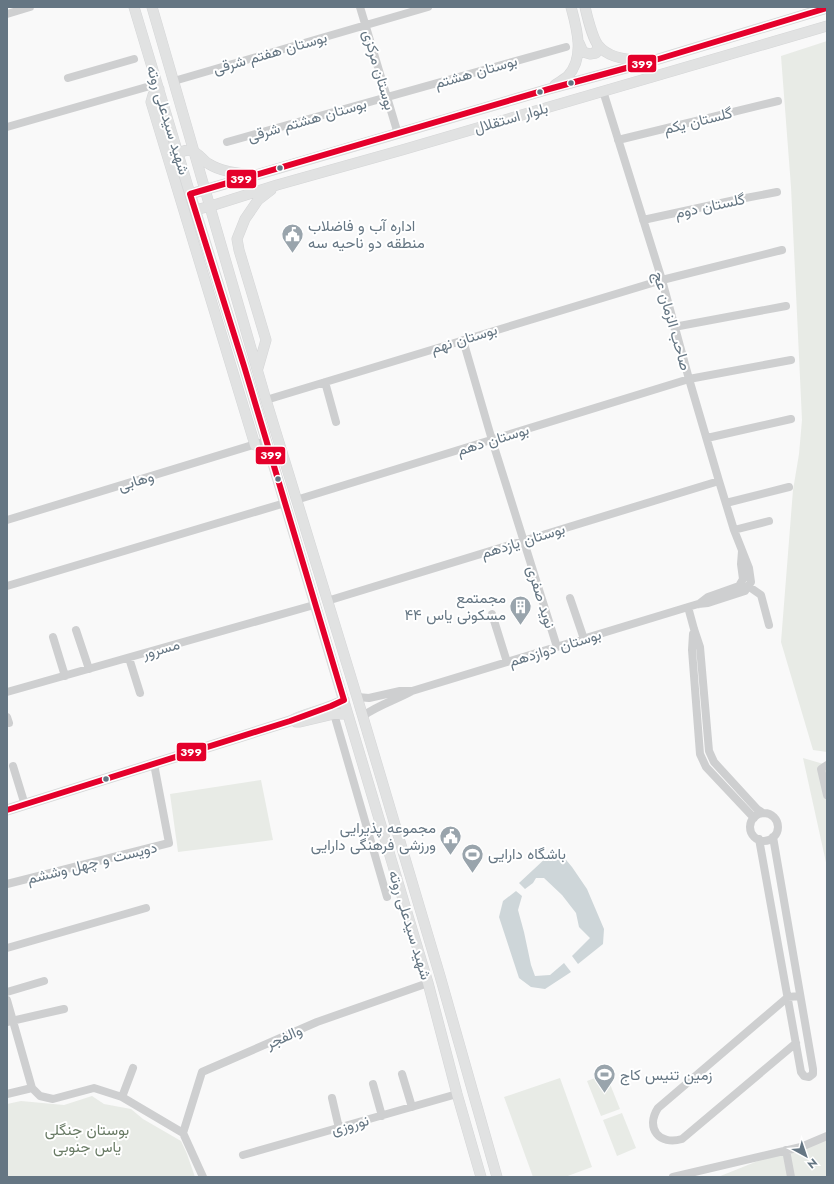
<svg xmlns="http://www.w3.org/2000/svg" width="834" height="1184" viewBox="0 0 834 1184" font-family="Jost,Vazirmatn,sans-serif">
<rect width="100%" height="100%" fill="#f9f9f9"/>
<!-- green -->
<path fill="#e8ebe6" d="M827,41V752L813,750L781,642L793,490L799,454L802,420L791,187L781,56Z
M803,758L827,765V867Z
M261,780L273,840L178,852L170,794Z
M606,1074L620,1109L601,1116L587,1081Z
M560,1078L592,1167L565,1177H533L504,1097Z
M92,1096L104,1104L131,1109L143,1119L181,1141L187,1154L195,1177H7V1104L21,1101L64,1105Z
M622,1113L636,1148L617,1156L603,1120Z
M827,1133V1177H718Z"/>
<!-- water -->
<path fill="#ced6d9" d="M562,855L572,867L587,889L604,929L603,944L578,964L572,956L590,938L579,927L576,913L562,895L544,878H536L533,883L525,889L519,883L548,856Z
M516,891L522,896L518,910L524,932L531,965L535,976L550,975L564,963L571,972L545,989L531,987L519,978L499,917L503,901Z"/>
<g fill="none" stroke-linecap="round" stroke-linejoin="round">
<defs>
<path id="major" d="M134,7L188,187L244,366L428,983L457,1094L481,1177
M152,7L266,400L357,697L440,976L497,1177
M585,7C587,16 593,39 598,45C608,58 627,60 642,60
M579,43L583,52L590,54L596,53L598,45
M555,85C559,82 565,79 568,76C585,57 577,29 571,7
M159,89L153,95L151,102L255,445
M176,160L178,154C182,151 187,149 192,151C199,153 203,161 209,164C222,172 237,173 252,175
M190,194L256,175L549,89L652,61L827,8
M195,210L211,206L277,185L402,150L827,26
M258,368L266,340L239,250L237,239L245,219L258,200L271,190
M296,722H300L334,714H347
M7,810L290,721C307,712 327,710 344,700"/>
</defs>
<!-- major casing -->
<use href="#major" stroke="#d5d6d7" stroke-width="11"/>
<!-- minor -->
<path stroke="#cecfd0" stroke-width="8" d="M360,7L398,134
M7,14L30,7
M68,78L134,59
M174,81L428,7
M7,127L157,84
M618,140L778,101
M227,142L566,47
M643,220L735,200L777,192
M674,327L786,306
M463,340L492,440L557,647
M325,382L336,422
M266,400L662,280L782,250
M707,438L791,419
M296,500L689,379L791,360
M726,503L789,487
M7,520L266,441
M734,530L769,521
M7,586L285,503
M748,586L761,595L769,625
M570,598L584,639
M327,601L719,481
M699,604L708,597L739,586L743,579L741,564L742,551
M688,607L694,629L700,647L709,751L714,762L757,809L763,813
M492,614L507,662
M76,630L89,669
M693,634L692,650L700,754L706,767L754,818
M53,637L65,676
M129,658L140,693
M7,692L314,605
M357,697L369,698L400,691H411
M334,714L387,897
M363,716C378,705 396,700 412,691L698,604L708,603L745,591L751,582L749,568L734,530L719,481L689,379L662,280L603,91
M7,717L9,723
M827,765L821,769L827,795
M13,766L25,805
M750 827a14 14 0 1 1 28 0a14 14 0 1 1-28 0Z
M759,839L801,1072L804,1076L809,1077L813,1074V1069L773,837
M7,884L169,843L154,764
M7,948L146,908
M7,992L44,981
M7,1000L32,1088L40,1096L53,1099L94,1088L122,1097L183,1133L203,1177
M7,1022L64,1009
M796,1043L682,1139C659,1146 645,1128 658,1108L788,997L800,996
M402,1074L412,1107
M373,1084L382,1116
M7,1094L32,1088
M122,1097L133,1068
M332,1098L339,1128
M183,1133L202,1072L317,1022L428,983
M786,1150L791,1177
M243,1155L457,1094
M673,1177L801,1147L827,1136"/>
<!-- major -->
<use href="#major" stroke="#e1e2e2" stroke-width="10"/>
<defs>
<path id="bus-1" d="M7,810L290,721L331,706L344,700L244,366L190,194L549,89L652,61L827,8"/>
</defs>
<!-- bus-1 casing -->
<use href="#bus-1" stroke="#fff" stroke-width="9"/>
<!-- bus-1 -->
<use href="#bus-1" stroke="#e4002b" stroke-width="6"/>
</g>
<!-- icons -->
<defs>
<symbol id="civic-pin" viewBox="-11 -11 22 30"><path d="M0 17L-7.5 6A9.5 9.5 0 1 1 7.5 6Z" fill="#99a4ac" stroke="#fff"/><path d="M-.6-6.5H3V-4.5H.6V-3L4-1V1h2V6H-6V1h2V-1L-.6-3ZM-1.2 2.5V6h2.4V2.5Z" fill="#fff"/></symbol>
<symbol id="building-pin" viewBox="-11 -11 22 30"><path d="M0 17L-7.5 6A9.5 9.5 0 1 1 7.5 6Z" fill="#99a4ac" stroke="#fff"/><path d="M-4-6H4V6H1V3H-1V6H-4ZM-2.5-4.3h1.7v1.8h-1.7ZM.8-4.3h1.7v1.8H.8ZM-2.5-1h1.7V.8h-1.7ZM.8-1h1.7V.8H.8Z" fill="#fff"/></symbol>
<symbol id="stadium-pin" viewBox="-11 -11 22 30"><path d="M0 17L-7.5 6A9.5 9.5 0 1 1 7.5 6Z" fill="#99a4ac" stroke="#fff"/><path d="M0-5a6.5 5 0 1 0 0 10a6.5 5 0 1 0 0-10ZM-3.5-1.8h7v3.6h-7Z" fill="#fff"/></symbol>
</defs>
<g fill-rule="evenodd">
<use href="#civic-pin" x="280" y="222" width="25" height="34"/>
<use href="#building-pin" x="508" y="594" width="25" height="34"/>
<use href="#civic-pin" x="438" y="824" width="25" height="34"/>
<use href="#stadium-pin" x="460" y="842" width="25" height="34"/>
<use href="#stadium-pin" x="592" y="1062" width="25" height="34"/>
</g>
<!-- markers -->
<g fill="#657683" stroke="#fff" stroke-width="1.5">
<circle cx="571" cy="83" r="3.5"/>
<circle cx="540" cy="92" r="3.5"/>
<circle cx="280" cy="168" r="3.5"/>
<circle cx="278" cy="479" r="3.5"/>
<circle cx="106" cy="779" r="3.5"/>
</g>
<g text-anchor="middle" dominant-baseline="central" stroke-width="4" stroke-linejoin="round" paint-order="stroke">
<!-- street labels -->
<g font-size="15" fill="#657683" stroke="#fff">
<text transform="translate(270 53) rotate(-16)">بوستان هفتم شرقی</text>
<text transform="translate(379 70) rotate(74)">بوستان مرکزی</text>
<text transform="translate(476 72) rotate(-16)">بوستان هشتم</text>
<text transform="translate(511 118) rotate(-16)">بلوار استقلال</text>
<text transform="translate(168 120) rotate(73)">شهید سیدعلی روته</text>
<text transform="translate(307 120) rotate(-16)">بوستان هشتم شرقی</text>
<text transform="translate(698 121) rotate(-14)">گلستان یکم</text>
<text transform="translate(710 206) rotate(-12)">گلستان دوم</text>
<text transform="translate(672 321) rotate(74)">صاحب الزمان عج</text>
<text transform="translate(464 339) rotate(-17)">بوستان نهم</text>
<text transform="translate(493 440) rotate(-17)">بوستان دهم</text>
<text transform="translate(136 481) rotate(-17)">وهابی</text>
<text transform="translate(523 541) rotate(-17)">بوستان یازدهم</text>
<text transform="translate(541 597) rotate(73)">نوید صفری</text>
<text transform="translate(555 648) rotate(-17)">بوستان دوازدهم</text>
<text transform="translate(161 649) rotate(-16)">مسرور</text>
<text transform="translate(92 863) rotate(-14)">دویست و چهل وششم</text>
<text transform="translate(410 925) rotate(73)">شهید سیدعلی روته</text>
<text transform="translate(284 1037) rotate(-24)">والفجر</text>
<text transform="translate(350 1125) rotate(-16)">نوروزی</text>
</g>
<!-- poi labels -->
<g font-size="15" fill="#657683" stroke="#fff" text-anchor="start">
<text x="308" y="226">اداره آب و فاضلاب<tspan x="308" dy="17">منطقه دو ناحیه سه</tspan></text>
<text x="506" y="598" text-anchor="end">مجمتمع<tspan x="506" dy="17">مسکونی یاس ۴۴</tspan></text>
<text x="436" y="828" text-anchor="end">مجموعه پذیرایی<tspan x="436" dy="17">ورزشی فرهنگی دارایی</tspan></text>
<text x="488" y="854">باشگاه دارایی</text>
<text x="620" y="1075">زمین تنیس کاج</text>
</g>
<!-- park labels -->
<g font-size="15" fill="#687a64" stroke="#fff">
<text x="87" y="1130">بوستان جنگلی<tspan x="87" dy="17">یاس جنوبی</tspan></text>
</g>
</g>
<g stroke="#fff" stroke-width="1.5">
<rect x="627" y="54" width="30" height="19" rx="4" fill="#e4002b"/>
<rect x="226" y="169" width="31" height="20" rx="4" fill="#e4002b"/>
<rect x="255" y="446" width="31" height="19" rx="4" fill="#e4002b"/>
<rect x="176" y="742" width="31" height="20" rx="4" fill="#e4002b"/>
</g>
<g font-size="11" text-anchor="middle" font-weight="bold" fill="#fff">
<text x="642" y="68">399</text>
<text x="241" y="183">399</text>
<text x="271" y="459">399</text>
<text x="191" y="756">399</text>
</g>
<!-- border -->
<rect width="834" height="1184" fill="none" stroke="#657683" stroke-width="16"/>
<!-- north arrow -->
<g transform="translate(806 1156) rotate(140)" stroke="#ffffff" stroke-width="3" paint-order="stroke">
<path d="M0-3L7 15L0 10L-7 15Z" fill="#657683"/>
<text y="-6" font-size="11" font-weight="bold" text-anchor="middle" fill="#657683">N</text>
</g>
</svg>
